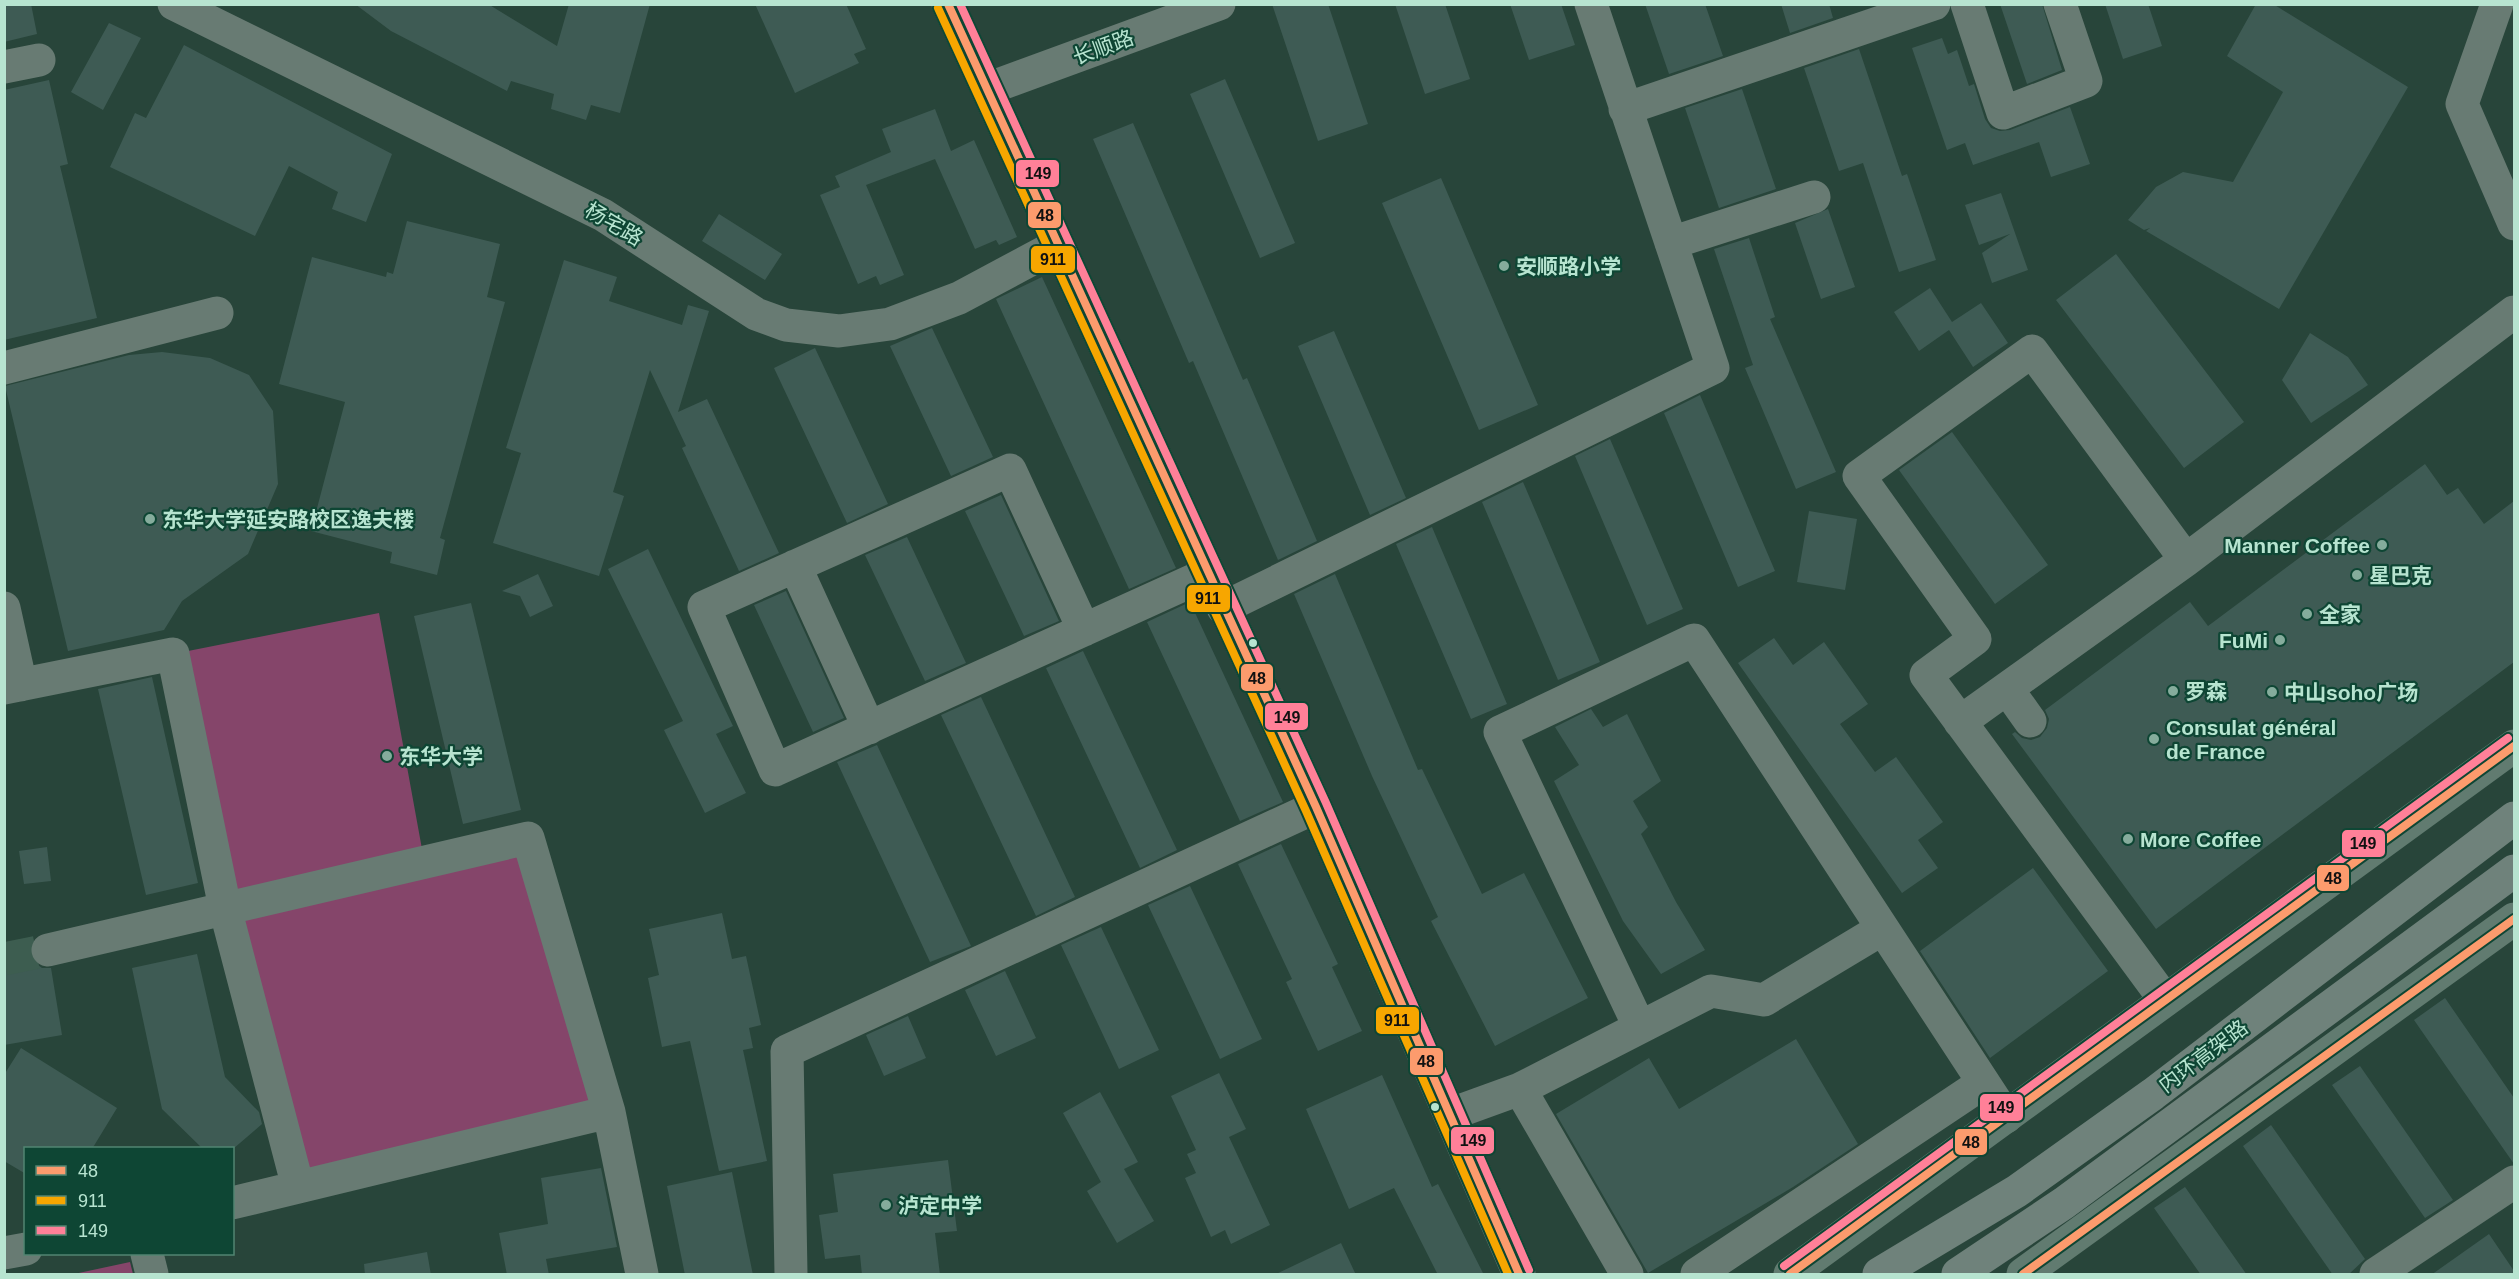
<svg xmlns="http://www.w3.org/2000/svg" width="2519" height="1279" viewBox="0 0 2519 1279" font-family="Helvetica,'Noto Sans SC',sans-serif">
<rect width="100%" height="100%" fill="#28453a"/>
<!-- green -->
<path fill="#85456a" d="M379,613L424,860L528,838L609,1112L298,1187L173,654Z
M130,1262L133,1274H74Z"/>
<!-- building -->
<path fill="#3e5b54" d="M4,4H31L37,34L4,42Z
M355,4H488L557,46L569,4H650L620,113L591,105L586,120L551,109L554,94L511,81L507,91L391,31Z
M755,4H846L866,49L854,54L859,63L795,93Z
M1272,4H1328L1368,124L1318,141Z
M1395,4H1445L1470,79L1425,94Z
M1510,4H1561L1575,45L1529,60Z
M1645,4H1705L1723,56L1669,74Z
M1781,4H1829L1833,18L1790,33Z
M2000,4H2042L2062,70L2027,84Z
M2105,4H2148L2162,46L2123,59Z
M2256,4H2273L2408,87L2279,309L2146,231L2150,228L2144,230L2128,220L2156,187L2183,172L2233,182L2283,92L2227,56Z
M109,23L141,38L103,110L71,92Z
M1942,38L1948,54L1957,50L1969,86L1974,84L1985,119L1991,128L2000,131L2010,130L2070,107L2090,164L2051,177L2039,142L1973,165L1965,143L1947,150L1912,48Z
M184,45L392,154L366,222L332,209L338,192L289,166L255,236L110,167L135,113L146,118Z
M1859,49L1902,176L1907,174L1936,260L1899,272L1863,163L1839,171L1804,68Z
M1225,79L1295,243L1260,258L1190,94Z
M49,80L68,164L60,166L97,318L4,340V90Z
M1742,89L1776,189L1719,208L1685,108Z
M935,109L951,151L974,140L1017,237L999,245L996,240L975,249L935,159L866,185L904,275L880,285L876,276L858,284L820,195L840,187L835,176L891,152L882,129Z
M1133,123L1243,380L1247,378L1317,541L1278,560L1193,361L1189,363L1093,139Z
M1441,178L1538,405L1479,430L1382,203Z
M2001,193L2028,270L1992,283L1982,253L2010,234L1979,245L1965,205Z
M1828,209L1855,287L1821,299L1795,223Z
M719,214L782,254L765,280L702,241Z
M407,221L500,244L487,297L505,302L440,538L445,540L437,575L390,563L392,552L311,531L345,402L279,384L312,257L386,277L387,272L393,274Z
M1749,238L1775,317L1770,319L1836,472L1796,489L1745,368L1753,365L1714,249Z
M2116,254L2244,422L2184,468L2056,300Z
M564,260L617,277L609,301L682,325L688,305L709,311L678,412L707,399L779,553L739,571L682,448L686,446L650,370L613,492L624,496L599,576L493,543L521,453L506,448Z
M1042,277L1176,568L1129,589L996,299Z
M1930,288L1952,322L1981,303L2008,343L1973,367L1949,330L1919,351L1894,312Z
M932,328L993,457L951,476L890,346Z
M1334,331L1406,498L1370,515L1298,346Z
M2310,333L2348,357L2368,385L2311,423L2282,380Z
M815,348L888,504L847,523L774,368Z
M162,352L210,358L249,375L273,411L278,484L248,554L182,601L164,630L68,651L5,386L129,355Z
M1700,395L1775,571L1738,587L1664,413Z
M1952,432L2048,565L1995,604L1899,470Z
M1610,439L1683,609L1647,625L1575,456Z
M2425,464L2447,495L2458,488L2484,524L2514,501V662L2156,929L2012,734L2015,732L2022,738L2031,740L2040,737L2047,728L2049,719L2045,710L2190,602L2208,626Z
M1523,482L1600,662L1558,680L1482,502Z
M1001,495L1059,621L1024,636L965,511Z
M1809,511L1857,519L1845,590L1797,582Z
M1432,527L1507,704L1471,719L1396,544Z
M907,537L966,663L925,681L865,555Z
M648,549L733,726L716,734L746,793L705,813L664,730L683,721L608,569Z
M538,574L553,606L530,617L520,596L502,591Z
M1335,574L1418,770L1422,769L1482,894L1524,873L1588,998L1495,1046L1431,921L1438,917L1372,776L1294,594Z
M786,591L844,718L813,732L754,605Z
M1190,602L1283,802L1240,821L1147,622Z
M471,603L521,810L463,824L414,616Z
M1774,638L1793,665L1824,642L1868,704L1840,724L1875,772L1896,757L1943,822L1918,840L1938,868L1902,893L1738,663Z
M1083,651L1177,850L1140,868L1046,668Z
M152,677L198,883L146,895L98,689Z
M981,697L1075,897L1036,916L941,715Z
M1591,709L1603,727L1627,714L1661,781L1633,801L1648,827L1641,834L1676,902L1705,950L1661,974L1623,921L1554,781L1579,765L1555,727Z
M877,745L971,946L930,962L837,762Z
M1281,844L1338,964L1332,967L1362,1031L1318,1051L1286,982L1292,979L1238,864Z
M47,847L51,881L24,884L19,851Z
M2033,868L2108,971L1990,1058L1920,951Z
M1190,886L1262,1039L1220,1059L1148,905Z
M722,913L732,959L746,956L761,1025L749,1028L753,1048L743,1050L767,1161L719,1171L690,1041L662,1047L648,978L659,975L649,929Z
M1101,927L1159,1050L1119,1069L1061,945Z
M31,943L30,954L34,962L42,968H51L62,1035L4,1045V947Z
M197,954L225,1077L259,1112L262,1124L233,1149H203L162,1109L132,968Z
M1005,971L1036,1038L996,1056L965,990Z
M2445,998L2514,1098V1164L2414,1020Z
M908,1016L926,1058L884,1076L866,1035Z
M1796,1039L1858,1144L1793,1187L1648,1273L1556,1114L1649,1058L1679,1109Z
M21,1048L117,1108L92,1149H26V1174L4,1161V1075Z
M2360,1066L2453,1200L2425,1218L2332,1085Z
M1219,1073L1246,1129L1229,1137L1270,1225L1231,1244L1225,1230L1211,1237L1185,1178L1196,1173L1187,1154L1196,1150L1171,1096Z
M1382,1075L1432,1187L1438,1184L1484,1275H1438L1394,1188L1349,1209L1306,1109Z
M1100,1092L1138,1162L1124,1169L1154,1221L1117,1243L1087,1191L1101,1182L1063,1113Z
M2271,1125L2365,1259L2348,1275H2333L2243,1146Z
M948,1160L957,1231L935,1233L940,1275H862L860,1255L825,1259L819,1215L838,1212L833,1174Z
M601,1168L617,1247L546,1259L549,1275H507L499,1233L548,1224L541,1178Z
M732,1172L753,1275H685L667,1186Z
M2185,1187L2247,1275H2201L2154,1208Z
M2489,1234L2514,1271V1275H2431Z
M1341,1243L1356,1275H1274Z
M427,1252L431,1275H365L364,1264Z"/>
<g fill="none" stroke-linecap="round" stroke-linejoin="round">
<!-- minor-tunnel -->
<path stroke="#3d5d50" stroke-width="33" stroke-dasharray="33 16" stroke-linecap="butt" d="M4,959L48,950"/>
<!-- minor -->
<path stroke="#687b73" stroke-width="33" d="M174,4L603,215L756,314L786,325L839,331L890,324L959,298L1058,245
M948,4L1316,807L1519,1274
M1967,4L2003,113L2086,81L2060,4
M2497,4L2462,104L2514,224
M4,67L39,60
M987,89L1219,4
M1625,109L1934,4
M1671,243L1814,197
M4,368L217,313
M795,566L869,728
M4,608L21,685
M1223,608L1713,368L1591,4
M1084,630L1010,470L704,607L775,770L1207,574
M4,688L173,654L225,908L298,1187
M2008,690L2030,721
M1960,722L2186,560L2514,312
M48,950L528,838L609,1112L642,1274
M2165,1000L1926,675L1975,639L1859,476L2032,351L2186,560
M1639,1026L1500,732L1694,640L2006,1117
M1520,1089L1627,1274
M1451,1114L1520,1089L1711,991L1764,1000L1882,929
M232,1203L609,1112
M4,1253L26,1249
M147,1254L152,1274
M791,1274L787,1051L1316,807
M1697,1274L1983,1083
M2376,1274L2514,1182"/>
<!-- major -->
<path stroke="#617b70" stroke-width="33" d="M1790,1274L2514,746
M2023,1274L2514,919"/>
<!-- highway -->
<path stroke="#6f827b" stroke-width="33" d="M1879,1274L2017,1191L2153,1094L2514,818
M1958,1274L2064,1203L2514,871"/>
<defs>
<path id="bus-1" d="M948,4L1316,807L1519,1274
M1790,1274L2514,746
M2023,1274L2514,919"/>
<path id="bus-2" d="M938,8L1306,811L1508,1274"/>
<path id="bus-3" d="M960,4L1326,803L1529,1270
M1784,1266L2508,738"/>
</defs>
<!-- bus-1 casing -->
<use href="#bus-1" stroke="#0e4634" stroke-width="12"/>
<!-- bus-2 casing -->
<use href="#bus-2" stroke="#0e4634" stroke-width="12"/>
<!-- bus-3 casing -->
<use href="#bus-3" stroke="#0e4634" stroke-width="12"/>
<!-- bus-1 -->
<use href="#bus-1" stroke="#fc9b6d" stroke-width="8"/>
<!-- bus-2 -->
<use href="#bus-2" stroke="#f7a600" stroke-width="8"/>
<!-- bus-3 -->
<use href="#bus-3" stroke="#ff8098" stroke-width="8"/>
</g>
<!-- markers -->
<g fill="#85ac9c" stroke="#0e4634" stroke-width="2">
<circle cx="1504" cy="266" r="6"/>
<circle cx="150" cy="519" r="6"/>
<circle cx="2382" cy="545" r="6"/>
<circle cx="2357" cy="575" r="6"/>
<circle cx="2307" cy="614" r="6"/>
<circle cx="2280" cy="640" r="6"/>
<circle cx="2173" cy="691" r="6"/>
<circle cx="2272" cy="692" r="6"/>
<circle cx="2154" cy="739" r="6"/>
<circle cx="387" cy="756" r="6"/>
<circle cx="2128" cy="839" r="6"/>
<circle cx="886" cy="1205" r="6"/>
</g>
<g fill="#b7e4d0" stroke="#0e4634" stroke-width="2">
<circle cx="1253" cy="643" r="5"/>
<circle cx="1435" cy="1107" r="5"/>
</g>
<g text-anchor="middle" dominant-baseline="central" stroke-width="4.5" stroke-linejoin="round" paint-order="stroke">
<!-- street labels -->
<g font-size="21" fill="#b7e4d0" stroke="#0e4634">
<text transform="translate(1103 47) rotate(-20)">长顺路</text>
<text transform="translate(614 224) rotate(31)">杨宅路</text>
<text transform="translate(2203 1056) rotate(-37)">内环高架路</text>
</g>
<!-- poi labels -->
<g font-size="21" font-weight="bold" fill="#b7e4d0" stroke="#0e4634" text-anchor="start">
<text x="1516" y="266">安顺路小学</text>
<text x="162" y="519">东华大学延安路校区逸夫楼</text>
<text x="2370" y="545" text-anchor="end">Manner Coffee</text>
<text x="2369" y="575">星巴克</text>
<text x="2319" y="614">全家</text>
<text x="2268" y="640" text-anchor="end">FuMi</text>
<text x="2185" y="691">罗森</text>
<text x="2284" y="692">中山soho广场</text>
<text x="2166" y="727">Consulat général<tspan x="2166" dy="24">de France</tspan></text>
<text x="399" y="756">东华大学</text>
<text x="2140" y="839">More Coffee</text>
<text x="898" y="1205">泸定中学</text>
</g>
</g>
<g stroke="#0e4634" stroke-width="2">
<rect x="1015" y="159" width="45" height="29" rx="6" fill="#ff8098"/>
<rect x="1027" y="201" width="35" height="28" rx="6" fill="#fc9b6d"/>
<rect x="1030" y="245" width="46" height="29" rx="6" fill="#f7a600"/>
<rect x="1186" y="584" width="45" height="29" rx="6" fill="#f7a600"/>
<rect x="1240" y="663" width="34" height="29" rx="6" fill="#fc9b6d"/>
<rect x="1264" y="702" width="45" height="29" rx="6" fill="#ff8098"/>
<rect x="2341" y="829" width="45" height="29" rx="6" fill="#ff8098"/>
<rect x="2316" y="864" width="34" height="28" rx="6" fill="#fc9b6d"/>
<rect x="1375" y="1006" width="45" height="29" rx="6" fill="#f7a600"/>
<rect x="1409" y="1047" width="35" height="29" rx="6" fill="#fc9b6d"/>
<rect x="1979" y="1093" width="45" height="29" rx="6" fill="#ff8098"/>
<rect x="1450" y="1126" width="45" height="29" rx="6" fill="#ff8098"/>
<rect x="1954" y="1128" width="34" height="28" rx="6" fill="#fc9b6d"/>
</g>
<g font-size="16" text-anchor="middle" font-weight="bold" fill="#111">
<text x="1038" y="179">149</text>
<text x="1045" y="221">48</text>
<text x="1053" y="265">911</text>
<text x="1208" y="604">911</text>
<text x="1257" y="684">48</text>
<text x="1287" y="723">149</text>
<text x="2363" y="849">149</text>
<text x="2333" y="884">48</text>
<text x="1397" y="1026">911</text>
<text x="1426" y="1067">48</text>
<text x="2001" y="1113">149</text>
<text x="1473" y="1146">149</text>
<text x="1971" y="1148">48</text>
</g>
<!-- border -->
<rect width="2519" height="1279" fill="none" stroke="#b7e4d0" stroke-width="12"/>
<!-- legend -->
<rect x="24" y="1147" width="210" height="108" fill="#0e4634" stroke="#528572" stroke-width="1.5"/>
<rect x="36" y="1166" width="30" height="9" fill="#fc9b6d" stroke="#528572" stroke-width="1.5"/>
<text x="78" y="1177" font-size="18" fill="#b7e4d0">48</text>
<rect x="36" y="1196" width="30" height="9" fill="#f7a600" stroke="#528572" stroke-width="1.5"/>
<text x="78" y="1207" font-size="18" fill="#b7e4d0">911</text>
<rect x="36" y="1226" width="30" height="9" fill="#ff8098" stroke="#528572" stroke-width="1.5"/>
<text x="78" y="1237" font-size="18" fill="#b7e4d0">149</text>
</svg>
